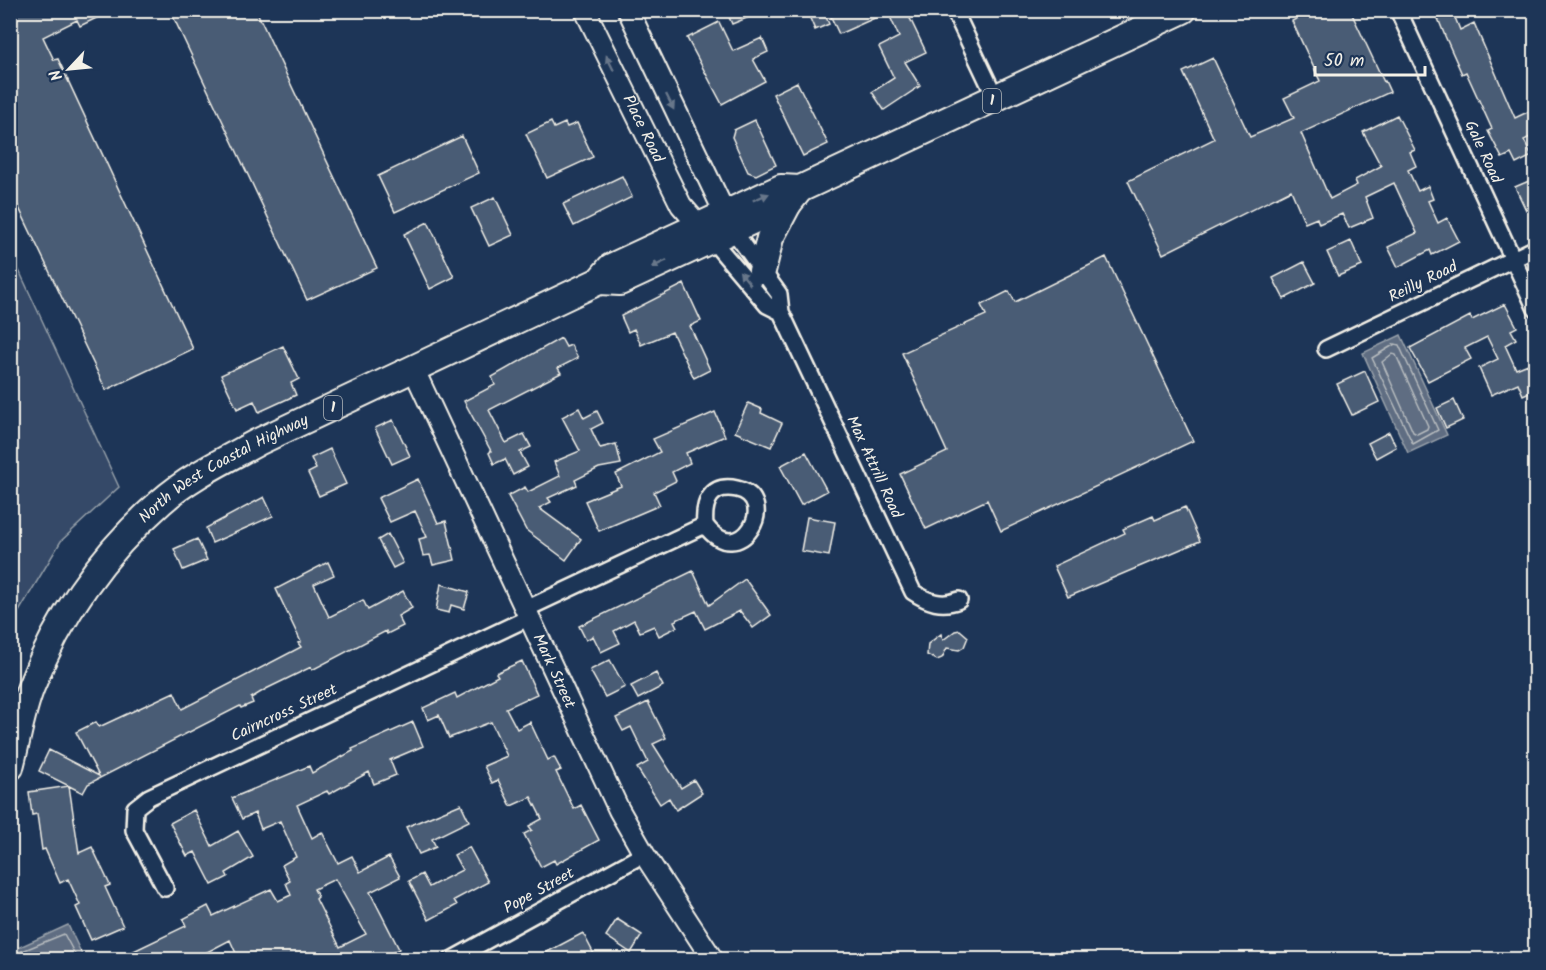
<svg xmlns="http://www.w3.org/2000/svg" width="1546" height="970" viewBox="0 0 1546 970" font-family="Kalam,sans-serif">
<rect width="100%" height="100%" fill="#1d3557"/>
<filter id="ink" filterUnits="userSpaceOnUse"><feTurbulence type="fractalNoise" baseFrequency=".0167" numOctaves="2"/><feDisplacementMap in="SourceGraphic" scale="12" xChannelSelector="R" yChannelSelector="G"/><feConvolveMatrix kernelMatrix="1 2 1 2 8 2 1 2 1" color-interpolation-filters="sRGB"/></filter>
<g filter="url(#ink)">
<!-- green -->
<path fill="#354a67" stroke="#949ea8" stroke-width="1.5" d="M11,253L119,487L61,541L11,625Z"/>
<!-- water -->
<path fill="#5e6d82" stroke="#9aa2ab" stroke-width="1.5" d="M1401,335L1447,435L1408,453L1363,353Z
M68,925L84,959H11V951Z"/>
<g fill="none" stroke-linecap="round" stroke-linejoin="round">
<!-- shore -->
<path stroke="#b8bcbf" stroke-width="1.5" d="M1395,344L1399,345L1438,430L1413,444L1372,358Z
M1392,354L1396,355L1428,426L1427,429L1417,434L1413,432L1382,362Z
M10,956L64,934L78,960"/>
</g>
<!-- building -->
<path fill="#485b74" stroke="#f4f1e8" stroke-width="1.5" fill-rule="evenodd" d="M10,10H113L80,26L77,20L43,37L54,60L58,59L193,349L106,390L10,189Z
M170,10H256L377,268L307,300Z
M726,10H764V11L732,24Z
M823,10L829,24L815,30L809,16Z
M846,10H906L926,52L905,62L920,86L884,110L872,92L894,78L879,47L899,37L888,12L839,34L831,17Z
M1313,10H1350L1384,82L1385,81L1390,92L1301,133L1330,199L1357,185L1355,180L1381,166L1363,132L1397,115L1415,150L1410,152L1416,166L1408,170L1418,191L1428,186L1433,199L1428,201L1438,223L1447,218L1459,241L1432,255L1430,250L1398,267L1388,247L1417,233L1394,183L1365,197L1373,218L1349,228L1342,214L1319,224L1317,218L1305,223L1291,190L1163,254L1128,181L1214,139L1183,72L1213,58L1250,137L1294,118L1284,98L1320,81L1292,21Z
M1452,10L1460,30L1474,23L1515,118L1536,108V134L1524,140L1532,156L1516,164L1511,154L1502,158L1488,131L1492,129L1466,72L1462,74L1445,36L1437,16Z
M719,22L733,51L762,38L768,52L753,59L765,81L722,104L687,38Z
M797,82L828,144L803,156L773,94Z
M755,120L776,165L756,175L748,172L732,137L734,130Z
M551,122L554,128L565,123L567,127L577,123L593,157L547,178L526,134Z
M462,136L479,173L395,212L378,176Z
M622,176L632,197L574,226L563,204Z
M1536,178V206L1526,210L1515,187Z
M495,197L513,235L489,246L471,208Z
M428,222L454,277L430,289L404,234Z
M1351,241L1362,266L1338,276L1327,252Z
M1106,257L1193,441L1001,531L987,500L926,529L900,474L947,452L902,353L986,315L981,305L1009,291L1015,302Z
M1304,262L1315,283L1284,299L1273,278Z
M684,284L701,321L690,326L710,370L694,378L672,332L641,345L634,329L628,332L621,316Z
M1505,304L1517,327L1511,330L1516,339L1505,345L1516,369L1528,364L1532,373L1536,371V389L1523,395L1518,383L1491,395L1479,368L1498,359L1487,337L1465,348L1471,359L1428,381L1410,348L1470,316L1472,320Z
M561,338L566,347L571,345L578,358L558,368L561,373L489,410L506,443L524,434L531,447L520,452L528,467L513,475L505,459L494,464L489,453L491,451L464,401L495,385L492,377Z
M283,346L299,379L291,383L296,395L259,412L254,401L237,409L221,375Z
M1365,371L1379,402L1352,415L1337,384Z
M1454,400L1463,420L1446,428L1437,408Z
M748,403L762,409L761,413L782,423L771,447L735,432Z
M579,408L584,418L597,411L603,423L591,429L600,448L616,444L621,464L599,468L575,480L577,485L548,498L551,502L539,508L581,539L566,560L526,530L508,496L525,487L528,492L560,476L554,462L580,451L562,417Z
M715,412L725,436L686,453L690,463L672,472L676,481L654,492L660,505L599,531L585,501L621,486L616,474L660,452L653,439Z
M393,420L410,456L392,464L375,428Z
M1389,432L1396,447L1376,458L1368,443Z
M330,449L346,484L319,496L308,473L316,469L311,458Z
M806,452L827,491L801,505L780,466Z
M418,479L438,523L446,521L455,560L433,565L430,555L423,556L419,539L427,537L415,511L390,522L378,498Z
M264,497L273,516L212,543L206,528Z
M1185,507L1200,541L1068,597L1054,566L1125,533L1123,529L1153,516L1155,520Z
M807,517L835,522L829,556L801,551Z
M388,534L403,563L393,568L378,540Z
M197,539L207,560L183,570L174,549Z
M328,562L334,575L314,584L329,617L363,600L368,610L403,591L412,608L398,616L403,626L387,634L386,631L312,670L311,667L266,689L251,698L253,703L241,708L240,706L88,784L83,793L39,771L49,750L99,776L76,732L96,722L99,727L174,692L182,709L301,647L298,643L301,642L276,589Z
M693,571L709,605L745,579L771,615L753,628L740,611L705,629L696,611L674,621L677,627L659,636L654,626L640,632L634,620L614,631L620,643L601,652L593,636L586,640L579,626Z
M441,584L469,592L464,609L451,605L449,613L436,610Z
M960,630L968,637L964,647L959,650L947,648L942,658L937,660L927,655L928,644L941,634L943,640L955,631Z
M610,660L625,687L605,697L590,670Z
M522,661L537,694L506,708L517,729L530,722L548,760L554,757L561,770L556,772L574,809L581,805L599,840L556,864L554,860L541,867L524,834L532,830L529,826L542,819L531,797L511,806L498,780L492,783L484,766L507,756L491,722L449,738L439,715L428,720L423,708L455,693L457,698L498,676L496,673Z
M656,673L663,686L638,699L631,686Z
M648,702L666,738L653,744L681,788L694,780L702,793L676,810L669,798L660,804L637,768L648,762L631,727L623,731L616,718Z
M413,722L423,746L390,760L396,775L374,784L369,772L329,794L327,791L297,805L312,838L322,832L338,863L352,856L360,872L389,857L400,877L370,892L399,949L379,960H239L230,940L192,960H115L186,926L183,919L208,906L213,916L271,889L278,901L291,895L286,883L290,881L282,865L296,857L280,821L261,829L255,813L242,819L232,798L309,766L312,773L353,751L352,749ZM335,879L366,934L340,947L316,899L318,897L314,889Z
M69,786L79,853L92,847L110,885L105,887L123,926L91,940L76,907L80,905L68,879L60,883L45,849L42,850L37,814L32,815L29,792Z
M461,804L469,821L432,839L436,847L419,854L406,827Z
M194,810L212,846L238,831L253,857L226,873L228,877L212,885L195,852L187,856L170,823Z
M469,847L488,882L454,900L457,905L429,920L409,881L422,874L429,887L462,870L454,855Z
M617,919L642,935L631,953L606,936Z
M583,933L597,960H532Z"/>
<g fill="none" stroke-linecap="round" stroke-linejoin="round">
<defs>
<path id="minor" d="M954,10L996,99
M1398,10L1536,309
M733,230L779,294L781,312L913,592C928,602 942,607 959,600
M712,240L767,305L781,312
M1326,349L1536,248
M526,609L705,525C740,573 781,499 737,489C710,483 703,503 705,525
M165,888L134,830L135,808L149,797L530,617
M451,960L644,854"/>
<g id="tertiary">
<path id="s1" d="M585,10L681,205L708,236"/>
<path d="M628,10L730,224"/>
<path id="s2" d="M414,370L619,810L644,854L713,960"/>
</g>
<g id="trunk">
<path d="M762,271L770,238L788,204"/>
<path d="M599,281L620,282L788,204L800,189L1183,10"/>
<path id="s3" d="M10,767C17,741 21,712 31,687C59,616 103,553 161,502C189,477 225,460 258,442L599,281L611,267L781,188L800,189"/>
</g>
</defs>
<!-- minor casing -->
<use href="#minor" stroke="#f4f1e8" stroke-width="20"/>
<!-- tertiary casing -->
<use href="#tertiary" stroke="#f4f1e8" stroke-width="24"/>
<!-- trunk casing -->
<use href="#trunk" stroke="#f4f1e8" stroke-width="30"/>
<!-- minor -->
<use href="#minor" stroke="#1d3557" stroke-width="15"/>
<!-- tertiary -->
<use href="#tertiary" stroke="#1d3557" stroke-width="20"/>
<!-- trunk -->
<use href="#trunk" stroke="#1d3557" stroke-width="26"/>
</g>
<!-- one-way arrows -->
<defs><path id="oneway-solid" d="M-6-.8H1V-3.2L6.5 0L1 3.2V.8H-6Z" transform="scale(1.5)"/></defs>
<g fill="#68778a">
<use href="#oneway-solid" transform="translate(610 63) rotate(-116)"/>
<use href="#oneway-solid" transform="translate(670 102) rotate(64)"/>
<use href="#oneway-solid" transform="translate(761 197) rotate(-23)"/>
<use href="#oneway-solid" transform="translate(659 264) rotate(155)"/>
<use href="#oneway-solid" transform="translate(745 278) rotate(-129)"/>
</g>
</g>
<g text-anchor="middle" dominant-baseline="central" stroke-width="4.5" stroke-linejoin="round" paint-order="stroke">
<!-- shield labels -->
<g fill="#1d3557" stroke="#b4b9bc" stroke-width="1.5">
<rect x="983" y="89" width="18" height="24" rx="4.5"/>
<rect x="324" y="396" width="18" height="24" rx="4.5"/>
</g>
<g font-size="15" font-weight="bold" fill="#f4f1e8">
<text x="992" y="101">1</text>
<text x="333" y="408">1</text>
</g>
<!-- street labels -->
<g font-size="16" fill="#f4f1e8" stroke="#1d3557">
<text stroke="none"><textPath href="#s1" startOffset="132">Place Road</textPath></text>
<text transform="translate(1483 152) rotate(65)">Gale Road</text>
<text transform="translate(1423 282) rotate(-26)">Reilly Road</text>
<text transform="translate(874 467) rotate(65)">Max Attrill Road</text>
<text stroke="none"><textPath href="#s3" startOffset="382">North West Coastal Highway</textPath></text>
<text stroke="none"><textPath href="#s2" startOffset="332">Mark Street</textPath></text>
<text transform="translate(284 713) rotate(-25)">Cairncross Street</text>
<text transform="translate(539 891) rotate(-29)">Pope Street</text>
</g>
</g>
<!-- margin -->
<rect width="1546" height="970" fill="none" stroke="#1d3557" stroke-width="36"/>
<rect x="18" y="18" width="1510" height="934" fill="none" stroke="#f4f1e8" stroke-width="2" filter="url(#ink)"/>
<!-- north arrow -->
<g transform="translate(69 69) rotate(244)" stroke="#1d3557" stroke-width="4.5" paint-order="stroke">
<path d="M0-4.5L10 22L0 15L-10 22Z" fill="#f4f1e8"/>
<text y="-9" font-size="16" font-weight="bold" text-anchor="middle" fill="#f4f1e8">N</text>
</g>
<!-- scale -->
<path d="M1315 66v9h110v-9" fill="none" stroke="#f4f1e8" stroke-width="3"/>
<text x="1324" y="66" font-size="18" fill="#f4f1e8" stroke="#1d3557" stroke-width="4.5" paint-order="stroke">50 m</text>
</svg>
